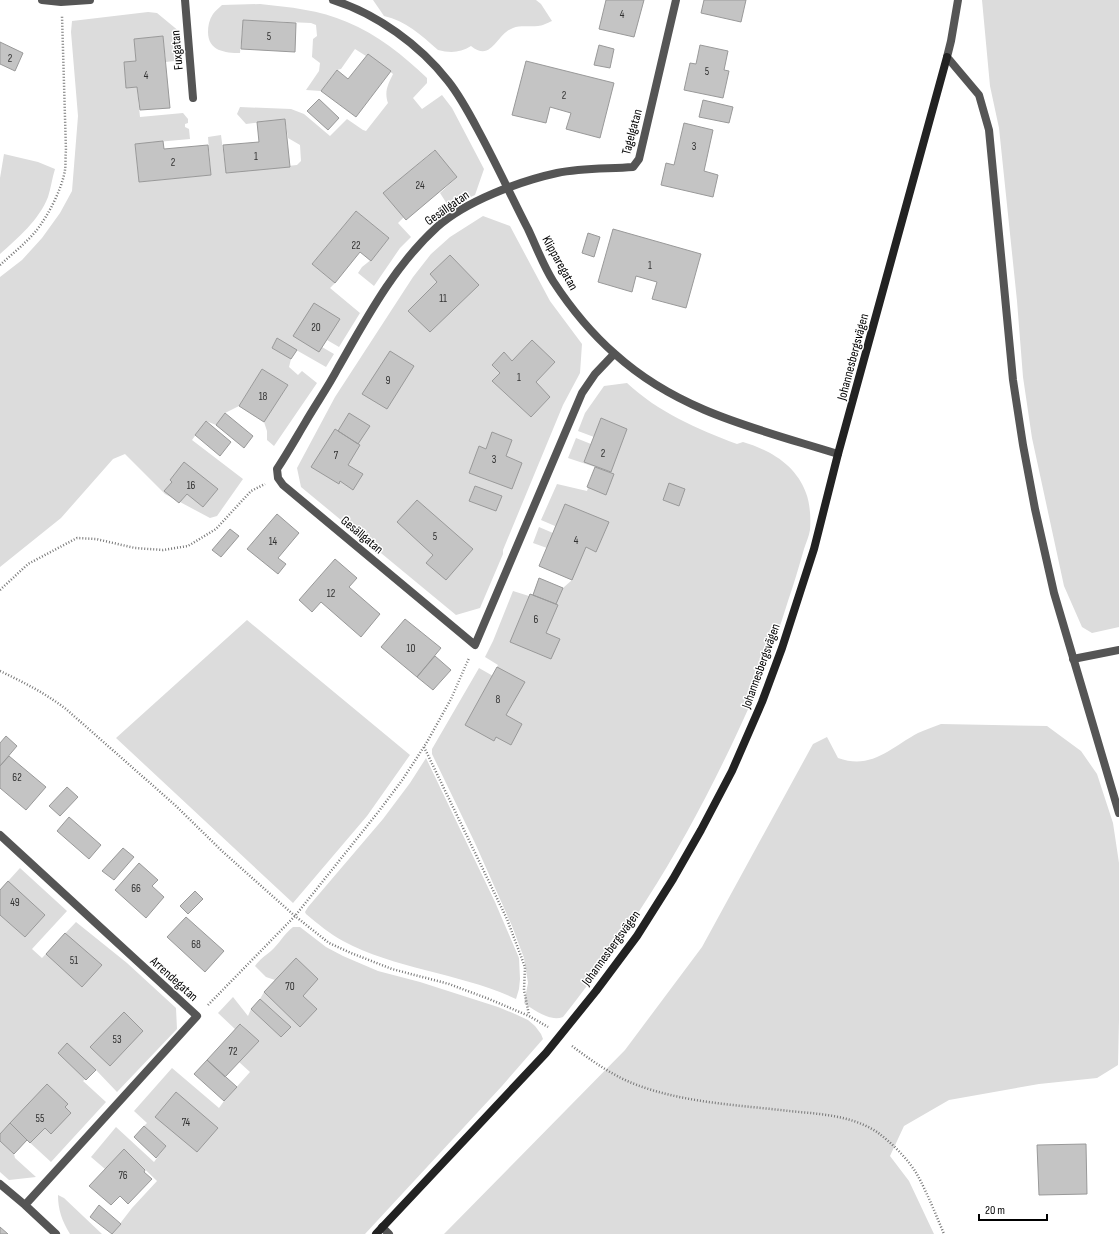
<svg xmlns="http://www.w3.org/2000/svg" width="1119" height="1234" viewBox="0 0 1119 1234" font-family="'Sofia Sans Condensed',sans-serif">
<rect width="100%" height="100%" fill="#fff"/>
<!-- green -->
<path fill="#dcdcdc" d="M373,0H536L541,4L552,21C547,23 542,26 538,26C530,27 520,25 513,28C496,34 492,63 471,46C460,53 450,53 438,50C421,35 406,21 384,16Z
M982,0H1119V627L1092,633L1082,627L1064,586L1032,438L1023,377L1017,301L999,128L990,86Z
M260,4C289,7 320,10 347,22C377,34 404,56 427,78V83L413,98L422,109L442,95L452,108L484,169L475,195L449,207L440,193L457,177L434,150L384,193L404,217L398,223L411,237L400,248L374,286L358,273L362,267L372,259L389,238L356,211L312,264L335,283L330,288L360,313L339,347L327,340L322,347L334,354L326,367L277,339L272,348L291,359L289,367L298,375L302,371L317,383L274,446L267,440V431L264,422L288,385L262,369L239,406L225,413L216,425L206,421L192,440L243,479L217,516L210,518L165,494L125,454L113,459L61,518L0,567V277L22,260L42,238L60,213L72,191L78,116L71,32L72,21L148,12L157,13L180,32L182,60L166,62L163,36L134,39L136,61L124,62L126,88L137,87L140,117L183,113L188,119V123L185,124V127L189,129L190,139L135,144L139,182L211,175L208,137L221,135L226,173L297,165L301,161L300,145L288,138L285,119L246,124L237,114L240,107L291,109L304,114L330,136L347,119L363,130L366,131L388,103C384,92 388,84 393,74L368,54L366,56L355,49L341,69L337,70L321,91L306,90L319,71L320,63L312,57L313,39L317,36L316,25L311,23L243,20L240,53C225,53 208,51 208,32C208,26 209,20 213,14C215,11 219,8 222,5Z
M4,154L38,162L55,169C52,178 51,188 48,197C39,220 18,238 0,254V178Z
M483,216L510,226L550,301L582,344L580,373L563,405L503,550V554L480,608L456,615L301,487L297,468L335,397L413,277L431,254L450,237Z
M627,383C658,412 697,429 737,444L743,442C770,450 796,465 806,493C810,503 811,518 810,530C809,536 806,543 804,549C799,566 794,584 788,601C778,633 767,665 754,696C724,764 687,837 647,899C621,940 593,979 563,1017C550,1022 534,1010 524,1003L528,983L524,958L512,926L475,843L432,754V749L479,668L493,676L498,665L485,657L493,641L513,591L529,596L530,594H533L539,578L563,588L572,580L539,566L547,548L533,543L539,527L553,533L555,526L541,520L557,484L587,491L595,467L568,458L576,438L591,444L594,437L578,431L585,413L604,386Z
M247,620L410,755L367,816L293,903L116,738Z
M941,724L1047,726L1081,751L1097,774L1113,823L1119,863V1020L1118,1065L1097,1078L1039,1084L949,1100L904,1126L890,1156L909,1181L934,1234H444L625,1050L702,947L813,744L827,737L838,758C872,770 890,748 918,733C925,730 933,727 941,724Z
M426,758L495,902L519,958L520,979L519,989L516,999C461,973 397,970 343,941C330,934 318,924 306,914L305,912L308,907L383,819L410,783Z
M20,868L67,911L32,949L42,958L76,922L127,963L176,1008L177,1029L117,1092L96,1070L83,1081L106,1102L51,1162L27,1140L14,1154L15,1158L36,1177L9,1180L0,1172V890Z
M293,927H300L326,947L343,956L378,971L420,982L498,1007L515,1014L528,1020L535,1026L541,1034L543,1039L502,1086L365,1234H112L132,1208L157,1181L124,1149L105,1169L91,1157L116,1127L154,1162L166,1146L144,1126L147,1123L134,1111L172,1068L219,1108L224,1101L250,1072L239,1062L258,1041L241,1024L236,1030L218,1013L233,997L248,1016L251,1009L260,999L264,992L275,980L266,977L255,966C260,959 265,956 271,951C279,944 284,934 293,927Z
M58,1195L64,1198L102,1234H70C62,1221 58,1210 58,1195Z"/>
<!-- building -->
<path fill="#c4c4c4" stroke="#999" d="M606,0H644L634,37L599,29Z
M704,0H746L741,22L701,13Z
M243,20L296,23L295,52L241,49Z
M163,36L170,108L140,110L137,87L126,88L124,62L136,61L134,39Z
M0,42L23,53L15,71L0,64Z
M599,45L614,49L610,68L594,65Z
M700,45L728,51L724,70L729,71L723,98L684,90L690,63L696,64Z
M368,54L391,71L356,117L321,91L337,70L348,79Z
M526,61L614,83L600,138L566,129L571,113L550,107L546,123L512,115Z
M319,99L339,118L328,130L307,111Z
M703,100L733,107L729,123L699,117Z
M285,119L290,167L226,173L223,145L259,142L257,122Z
M684,123L713,130L704,171L718,175L713,197L661,185L666,163L674,165Z
M163,141L164,149L208,145L211,175L139,182L135,144Z
M435,150L457,177L406,220L383,193Z
M356,211L389,238L371,261L360,252L335,283L312,264Z
M613,229L701,254L686,308L652,299L657,282L636,276L632,292L598,282Z
M588,233L600,237L594,257L582,253Z
M450,255L479,285L430,332L408,311L437,282L430,274Z
M314,303L340,319L319,352L293,336Z
M277,338L297,350L291,359L272,348Z
M532,340L555,362L536,382L550,397L531,417L492,381L500,373L492,365L504,352L512,361Z
M390,351L414,366L387,409L362,394Z
M262,369L288,385L264,422L239,406Z
M225,413L253,436L244,448L216,425Z
M349,413L370,426L358,444L338,431Z
M601,418L627,429L611,472L584,462Z
M206,421L231,442L220,456L195,435Z
M335,429L360,445L348,465L363,474L353,490L340,481L339,484L311,467Z
M492,432L512,440L506,456L522,463L512,489L469,473L479,446L486,449Z
M184,462L218,489L203,507L187,494L179,503L164,491L172,482L170,480Z
M595,467L614,474L606,495L587,487Z
M669,483L685,489L679,506L663,500Z
M475,486L502,496L496,511L469,501Z
M417,500L473,549L446,580L426,563L433,555L397,522Z
M565,504L609,522L596,552L586,547L572,580L539,566Z
M277,514L299,533L278,558L286,564L278,574L247,549Z
M230,529L239,536L221,557L212,550Z
M335,559L357,578L349,587L380,614L361,637L321,602L312,612L299,600Z
M539,578L563,588L556,604L533,595Z
M530,594L558,605L546,633L560,639L551,659L510,642Z
M405,619L441,648L417,677L381,647Z
M435,656L451,670L433,690L417,677Z
M497,667L525,682L506,715L522,724L511,745L496,737L494,741L465,725Z
M6,736L17,746L0,766V743Z
M9,756L46,787L26,810L0,788V766Z
M67,787L78,797L60,816L49,806Z
M69,817L101,845L89,859L57,831Z
M123,848L134,857L114,880L102,871Z
M139,863L158,880L152,886L164,897L146,918L115,890Z
M8,881L45,915L25,937L0,915V890Z
M195,891L203,899L188,914L180,906Z
M186,917L224,951L205,972L167,937Z
M65,933L102,965L82,987L46,954Z
M296,958L318,979L303,996L317,1009L300,1027L264,992Z
M260,999L291,1027L281,1037L251,1009Z
M124,1012L143,1031L110,1066L90,1047Z
M240,1024L259,1041L225,1077L207,1060Z
M67,1043L96,1070L86,1080L58,1053Z
M207,1060L237,1087L224,1101L194,1074Z
M47,1084L68,1104L65,1107L71,1113L51,1134L45,1128L30,1143L10,1123Z
M176,1092L218,1128L197,1152L155,1117Z
M10,1123L27,1140L14,1154L0,1141V1134Z
M144,1126L166,1146L156,1158L134,1137Z
M1086,1144L1087,1194L1039,1195L1037,1145Z
M124,1149L145,1170L144,1172L152,1179L128,1204L120,1196L111,1205L89,1186Z
M99,1205L121,1224L112,1234L90,1217Z
M0,1227L8,1234H0Z"/>
<g fill="none" stroke-linecap="round" stroke-linejoin="round">
<!-- path -->
<path stroke="#777" stroke-width="2.5" stroke-dasharray="1 2" stroke-linecap="butt" d="M0,265C12,254 26,243 36,231C48,216 62,189 65,170C66,164 65,157 66,151L62,16
M0,590L28,564L77,538L96,539L135,548L163,550L188,546L216,529L251,491L265,484
M0,671C23,682 45,693 66,709L175,805L223,852L295,916L329,943L351,953L392,969L449,984L489,999L529,1016L548,1027
M424,747L507,919L525,967L524,990L529,1015
M208,1005L295,916L379,811L403,779L427,742L451,699L469,658
M572,1046C592,1061 613,1076 637,1085C685,1103 739,1105 789,1111C819,1114 851,1115 877,1132C892,1143 909,1160 918,1176C928,1195 936,1215 944,1234"/>
<!-- lane -->
<path stroke="#555" stroke-width="8" d="M1073,659L1119,650"/>
<!-- street -->
<path stroke="#555" stroke-width="8" d="M42,0L61,2L90,0
M185,0L193,98
M333,0C377,14 420,45 448,81C460,96 469,113 478,130C496,163 511,196 528,229C536,246 543,265 553,281C570,307 591,333 615,354C679,412 758,429 838,454
M958,0L951,41L947,57L979,95L989,130L1013,380L1023,445L1035,509L1054,593L1119,813
M614,354L595,374L582,393L475,645L283,485L278,478L277,469C287,454 296,438 305,423C316,404 328,387 338,368C366,319 394,266 437,227C466,201 520,181 557,173C582,168 608,169 633,167L639,159L676,0
M0,835L197,1016L25,1205
M0,1184L25,1205L56,1234
M382,1227L389,1234"/>
<!-- secondary -->
<path stroke="#222" stroke-width="8" d="M376,1234L546,1053L596,991L637,936L673,879L701,830L732,771L762,702L782,648L814,549L838,454L947,57"/>
</g>
<g text-anchor="middle" dominant-baseline="central" stroke-width="3" stroke-linejoin="round" paint-order="stroke">
<!-- number labels -->
<g font-size="11" fill="#313131">
<text x="622" y="14">4</text>
<text x="269" y="36">5</text>
<text x="10" y="58">2</text>
<text x="707" y="71">5</text>
<text x="146" y="75">4</text>
<text x="564" y="95">2</text>
<text x="694" y="146">3</text>
<text x="256" y="156">1</text>
<text x="173" y="162">2</text>
<text x="420" y="185">24</text>
<text x="356" y="245">22</text>
<text x="650" y="265">1</text>
<text x="443" y="298">11</text>
<text x="316" y="327">20</text>
<text x="519" y="377">1</text>
<text x="388" y="380">9</text>
<text x="263" y="396">18</text>
<text x="603" y="453">2</text>
<text x="336" y="455">7</text>
<text x="494" y="459">3</text>
<text x="191" y="485">16</text>
<text x="435" y="536">5</text>
<text x="576" y="540">4</text>
<text x="273" y="541">14</text>
<text x="331" y="593">12</text>
<text x="536" y="619">6</text>
<text x="411" y="648">10</text>
<text x="498" y="699">8</text>
<text x="17" y="777">62</text>
<text x="136" y="888">66</text>
<text x="15" y="902">49</text>
<text x="196" y="944">68</text>
<text x="74" y="960">51</text>
<text x="290" y="986">70</text>
<text x="117" y="1039">53</text>
<text x="233" y="1051">72</text>
<text x="40" y="1118">55</text>
<text x="186" y="1122">74</text>
<text x="123" y="1175">76</text>
</g>
<!-- street labels -->
<g font-size="13" fill="#000" stroke="#fff">
<text transform="translate(177 50) rotate(-95)">Fuxgatan</text>
<text transform="translate(632 132) rotate(-75)">Tagelgatan</text>
<text transform="translate(447 208) rotate(-35)">Gesällgatan</text>
<text transform="translate(560 263) rotate(61)">Klipparegatan</text>
<text transform="translate(853 357) rotate(-75)">Johannesbergsvägen</text>
<text transform="translate(362 535) rotate(40)">Gesällgatan</text>
<text transform="translate(761 666) rotate(-70)">Johannesbergsvägen</text>
<text transform="translate(611 948) rotate(-54)">Johannesbergsvägen</text>
<text transform="translate(174 979) rotate(42)">Arrendegatan</text>
</g>
</g>
<!-- scale -->
<path d="M979 1214v6h68v-6" fill="none" stroke="#000000" stroke-width="2"/>
<text x="985" y="1214" font-size="12" fill="#000000" stroke="#ffffff" stroke-width="3" paint-order="stroke">20 m</text>
</svg>
